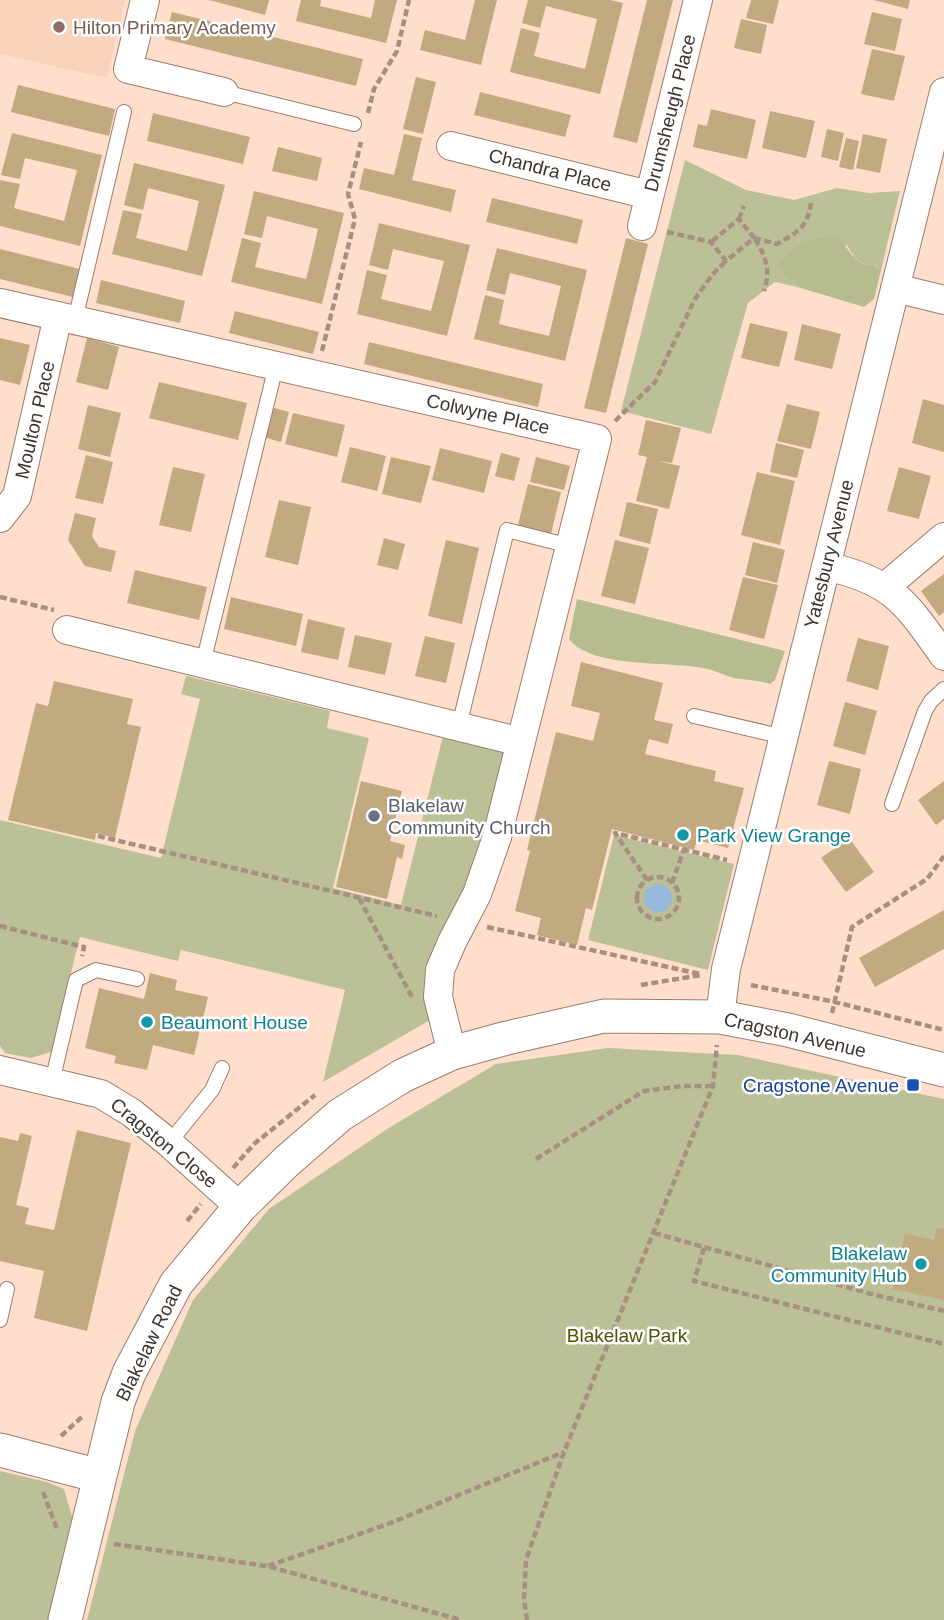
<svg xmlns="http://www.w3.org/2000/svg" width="944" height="1620" viewBox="0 0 944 1620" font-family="Helvetica,sans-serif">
<rect width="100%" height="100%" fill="#ffdecc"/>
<!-- built -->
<path fill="#f9d3bc" d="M0,0H125L107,78L0,54Z"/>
<!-- green -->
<path fill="#bbc097" d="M685,160L746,190L794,200L837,188L869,193L900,191L881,270L875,265C859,266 854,258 847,245L786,278L801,288L775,282L748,303L711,434L621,411Z
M186,676L330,711L327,728L369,738L333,888L401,905L443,736L500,749L510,763L430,1020L323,1082L345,990L181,950L178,961L80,937L51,1052L31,1058L5,1053L0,1046V820L161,858L200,699L181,694Z
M614,835L734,864L708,970L588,940Z
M608,1048L738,1055L944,1099V1620H87L135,1431L193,1300L269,1209L387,1129L496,1064Z
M0,1471L47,1482L64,1489L73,1520L49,1620H0Z"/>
<!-- forest -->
<path fill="#b7bc8f" d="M836,236C851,248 853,267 874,265L881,270L874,299L864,307L801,288L786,278L778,265C799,242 805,238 836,236Z
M577,599L785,651L775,680L770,684C758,680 746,680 734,678C725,676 717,671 708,669C672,660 593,670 569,639Z"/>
<!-- water -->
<path fill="#96b9db" d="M644 898a14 14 0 1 1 28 0a14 14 0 1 1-28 0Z"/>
<!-- building -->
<path fill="#c1a980" d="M209,0H269L265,15Z
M301,0H321L320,6L371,18L375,0H397L386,43L296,21Z
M475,0H497L481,65L420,50L425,30L465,40Z
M528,0H610L623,3L600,94L510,72L521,28L540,33L534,56L585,69L597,19L546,6L540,28L522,23Z
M647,0H673L637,143L613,137Z
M751,0H779L773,24L746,18Z
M874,0H910L908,9Z
M172,12L363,59L356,86L165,39Z
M872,12L902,19L895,51L864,44Z
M741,19L767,25L761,54L734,48Z
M872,49L905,56L894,101L861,94Z
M416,77L436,82L423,134L403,129Z
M18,85L115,109L109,136L11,112Z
M480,92L571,115L565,137L474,115Z
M711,109L756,120L747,159L693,147L698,124L707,126Z
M770,111L815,121L806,158L762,148Z
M153,113L250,137L243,164L147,141Z
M827,129L844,133L838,161L821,157Z
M12,133L102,155L80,246L0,226V180L20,184L14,208L64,221L77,170L25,158L20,179L1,175Z
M404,134L422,138L412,180L456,190L451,212L359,189L364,168L394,175Z
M863,134L887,139L880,173L856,168Z
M846,138L859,141L853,170L839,167Z
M278,147L322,158L317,181L272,171Z
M134,163L225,185L202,276L112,254L123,210L142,214L136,238L187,251L193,227L199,201L148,188L143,210L124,205Z
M254,191L344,213L322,304L231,282L242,238L261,243L255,267L306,279L312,255L318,229L267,216L262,238L244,234Z
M492,198L583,220L577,244L486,222Z
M379,223L470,245L447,336L357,314L367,270L387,275L381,299L431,311L444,261L393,249L388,270L369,265Z
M626,238L648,244L606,413L584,408Z
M497,248L587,270L565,361L474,339L485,295L504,300L499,324L549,336L561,286L510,273L505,295L486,290Z
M0,249L80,269L73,297L0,279Z
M101,280L185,301L180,323L96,303Z
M235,311L319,332L313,354L229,333Z
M750,323L788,332L779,367L741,358Z
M802,324L841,334L832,369L794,360Z
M0,338L30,345L20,385L0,380Z
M87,338L119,347L108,390L76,382Z
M369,342L543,384L538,407L364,364Z
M159,382L247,403L238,440L149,418Z
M923,399L944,405V452L912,443Z
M787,404L820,412L811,449L777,441Z
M88,405L121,413L110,457L78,449Z
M271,407L289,412L281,442L263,437Z
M293,413L345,425L337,457L285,444Z
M646,420L681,428L672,463L658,461L680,466L669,509L636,501L647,457L638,455Z
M776,443L804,450L797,478L770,472Z
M350,447L386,456L377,491L341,482Z
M440,448L492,461L484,493L432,480Z
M501,453L520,458L514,481L495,476Z
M86,455L113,462L103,504L75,498Z
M391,457L431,466L421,503L382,494Z
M536,457L570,466L564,490L530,482Z
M173,467L205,474L191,532L159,525Z
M899,467L931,476L919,519L887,511Z
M757,472L795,481L780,545L741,535Z
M528,484L561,492L551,534L518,525Z
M279,500L311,507L298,565L265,557Z
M627,502L658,509L650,544L619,536Z
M75,513L96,518L92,536L99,547L116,551L111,572L85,566L68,540Z
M384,538L405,544L398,570L377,565Z
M446,540L479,548L462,624L428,616Z
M615,540L649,548L635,604L601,596Z
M753,542L785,550L777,583L745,575Z
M135,570L207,587L199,620L127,603Z
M944,574V612L939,616L921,591Z
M743,577L778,585L764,639L729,630Z
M231,597L303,614L296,646L224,629Z
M308,619L345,628L338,660L301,652Z
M355,635L392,643L385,675L348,667Z
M425,636L455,643L446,683L415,676Z
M858,638L889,646L878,690L846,681Z
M581,662L663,683L654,720L673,724L668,744L649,739L645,754L716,771L714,781L744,788L728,848L697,840L694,850L612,829L592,910L586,908L577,945L537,935L541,918L515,911L530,851L527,850L556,732L593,741L600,713L571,706Z
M54,681L133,699L127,724L141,727L115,838L96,833L95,840L8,820L36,703L48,706Z
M845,702L877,711L865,755L833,746Z
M829,761L861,769L850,814L817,805Z
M361,781L402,791L390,841L405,845L402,859L397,857L387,899L336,887Z
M944,781V819L936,825L918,800Z
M849,838L874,872L846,892L821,858Z
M944,910V949L875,987L859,958Z
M150,973L177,980L175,990L208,997L194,1055L153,1045L147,1070L114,1063L116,1056L85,1048L99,988L144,999Z
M77,1130L131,1143L87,1331L34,1318L44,1271L0,1261V1137L18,1141L20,1133L32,1136L16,1205L29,1208L25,1224L54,1230Z
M937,1228L944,1229V1300L893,1289L905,1234L934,1240Z"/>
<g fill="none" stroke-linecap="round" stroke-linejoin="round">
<defs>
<path id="service" d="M224,92L354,124
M75,320L124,112
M203,663L276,366
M694,716L784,737
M459,726L507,530L570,546
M892,804L925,711L931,701L944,689
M52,1082L76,980L96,970L137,979
M169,1143L212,1090L222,1068
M0,1320L7,1289"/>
<path id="minor" d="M145,0L128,69L224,92
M451,146L649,195
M642,226L698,0
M895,288L944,300
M0,303L597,439L497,837L477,894L452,942L440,970L438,997L452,1053
M0,518L17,496L58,316
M826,566C895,582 905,602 944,656
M885,587L944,537
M67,630L521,742
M720,1017L726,969L944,92
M0,1070L101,1094L132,1113L169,1143L240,1207"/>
<path id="tertiary" d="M0,1450L99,1476
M65,1620L118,1402L129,1373L176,1284L240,1207L286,1162L340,1115L402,1076L452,1053L507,1038L604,1016L720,1017L788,1030L944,1070"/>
</defs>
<!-- service casing -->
<use href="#service" stroke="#9b7d6d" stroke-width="16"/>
<!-- minor casing -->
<use href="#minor" stroke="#9b7d6d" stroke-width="30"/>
<!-- tertiary casing -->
<use href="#tertiary" stroke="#9b7d6d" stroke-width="35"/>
<!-- path -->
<path stroke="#a78f82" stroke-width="4.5" stroke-dasharray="7 3.5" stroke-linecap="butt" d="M368,113L374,89L397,51L409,0
M739,219L744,206
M667,232L711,242L726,261L754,238L739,219L711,242
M754,238L777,244C798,232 807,228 811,203
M755,239C766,257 771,270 764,291
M322,351L355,219L348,194L361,142
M615,421L655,382L695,299L712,275L726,261
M0,597L54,610
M98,836L437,916
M637 898a21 21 0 1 1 42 0a21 21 0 1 1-42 0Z
M647,880L615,833L727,860
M672,883L684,849
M359,898L412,997
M0,926L84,947L82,956
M487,927L700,974
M641,985L701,975
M751,985L835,1002L944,1030
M832,1013L852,927L927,879L944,856
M536,1159L644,1091L683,1086H713
M233,1168L254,1144L315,1095
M187,1221L201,1204
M654,1233L875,1295L944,1311
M704,1248L694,1281L944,1344
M61,1436L83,1416
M43,1492L57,1529
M114,1544L267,1566L461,1620
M268,1566L388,1524L564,1452
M527,1620L524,1600L526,1560L564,1452L713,1086L717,1045"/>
<!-- service -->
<use href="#service" stroke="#fff" stroke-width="14"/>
<!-- minor -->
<use href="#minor" stroke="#fff" stroke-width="28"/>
<!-- tertiary -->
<use href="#tertiary" stroke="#fff" stroke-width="33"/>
</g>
<!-- markers -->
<circle fill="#8d6e63" stroke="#fff" stroke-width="2.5" cx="59" cy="27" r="7"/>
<circle fill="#6b7280" stroke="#fff" stroke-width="2.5" cx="374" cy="816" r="7"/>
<g fill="#0f9aa8" stroke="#fff" stroke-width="2.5">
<circle cx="683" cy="835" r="7"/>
<circle cx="147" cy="1022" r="7"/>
<circle cx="921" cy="1264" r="7"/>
</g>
<rect fill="#1a4fb4" stroke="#fff" stroke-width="2.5" x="906" y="1078" width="14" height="14" rx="3.5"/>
<g text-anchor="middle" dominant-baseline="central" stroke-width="5" stroke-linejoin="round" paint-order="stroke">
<!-- education labels -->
<g font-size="19" fill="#785e54" stroke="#fff" text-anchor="start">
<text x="73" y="27">Hilton Primary Academy</text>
</g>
<!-- street labels -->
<g font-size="19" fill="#41342d" stroke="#fff">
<text transform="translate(670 113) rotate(-76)">Drumsheugh Place</text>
<text transform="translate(550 170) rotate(14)">Chandra Place</text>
<text transform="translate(488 414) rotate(13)">Colwyne Place</text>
<text transform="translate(35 420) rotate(-77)">Moulton Place</text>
<text transform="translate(829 554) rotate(-76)">Yatesbury Avenue</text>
<text transform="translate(795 1035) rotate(13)">Cragston Avenue</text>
<text transform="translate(164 1143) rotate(39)">Cragston Close</text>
<text transform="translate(149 1343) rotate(-64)">Blakelaw Road</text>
</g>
<!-- worship labels -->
<g font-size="19" fill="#5b616d" stroke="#fff" text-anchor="start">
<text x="388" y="805">Blakelaw<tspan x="388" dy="22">Community Church</tspan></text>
</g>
<!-- culture labels -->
<g font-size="19" fill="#0d838f" stroke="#fff" text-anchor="start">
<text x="697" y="835">Park View Grange</text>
<text x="161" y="1022">Beaumont House</text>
<text x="907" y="1253" text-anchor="end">Blakelaw<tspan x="907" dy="22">Community Hub</tspan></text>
</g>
<!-- transit labels -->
<g font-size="19" fill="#164399" stroke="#fff" text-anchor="end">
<text x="899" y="1085">Cragstone Avenue</text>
</g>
<!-- park labels -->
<g font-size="19" fill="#4d5102" stroke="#fff">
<text x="627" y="1335">Blakelaw Park</text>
</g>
</g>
</svg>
